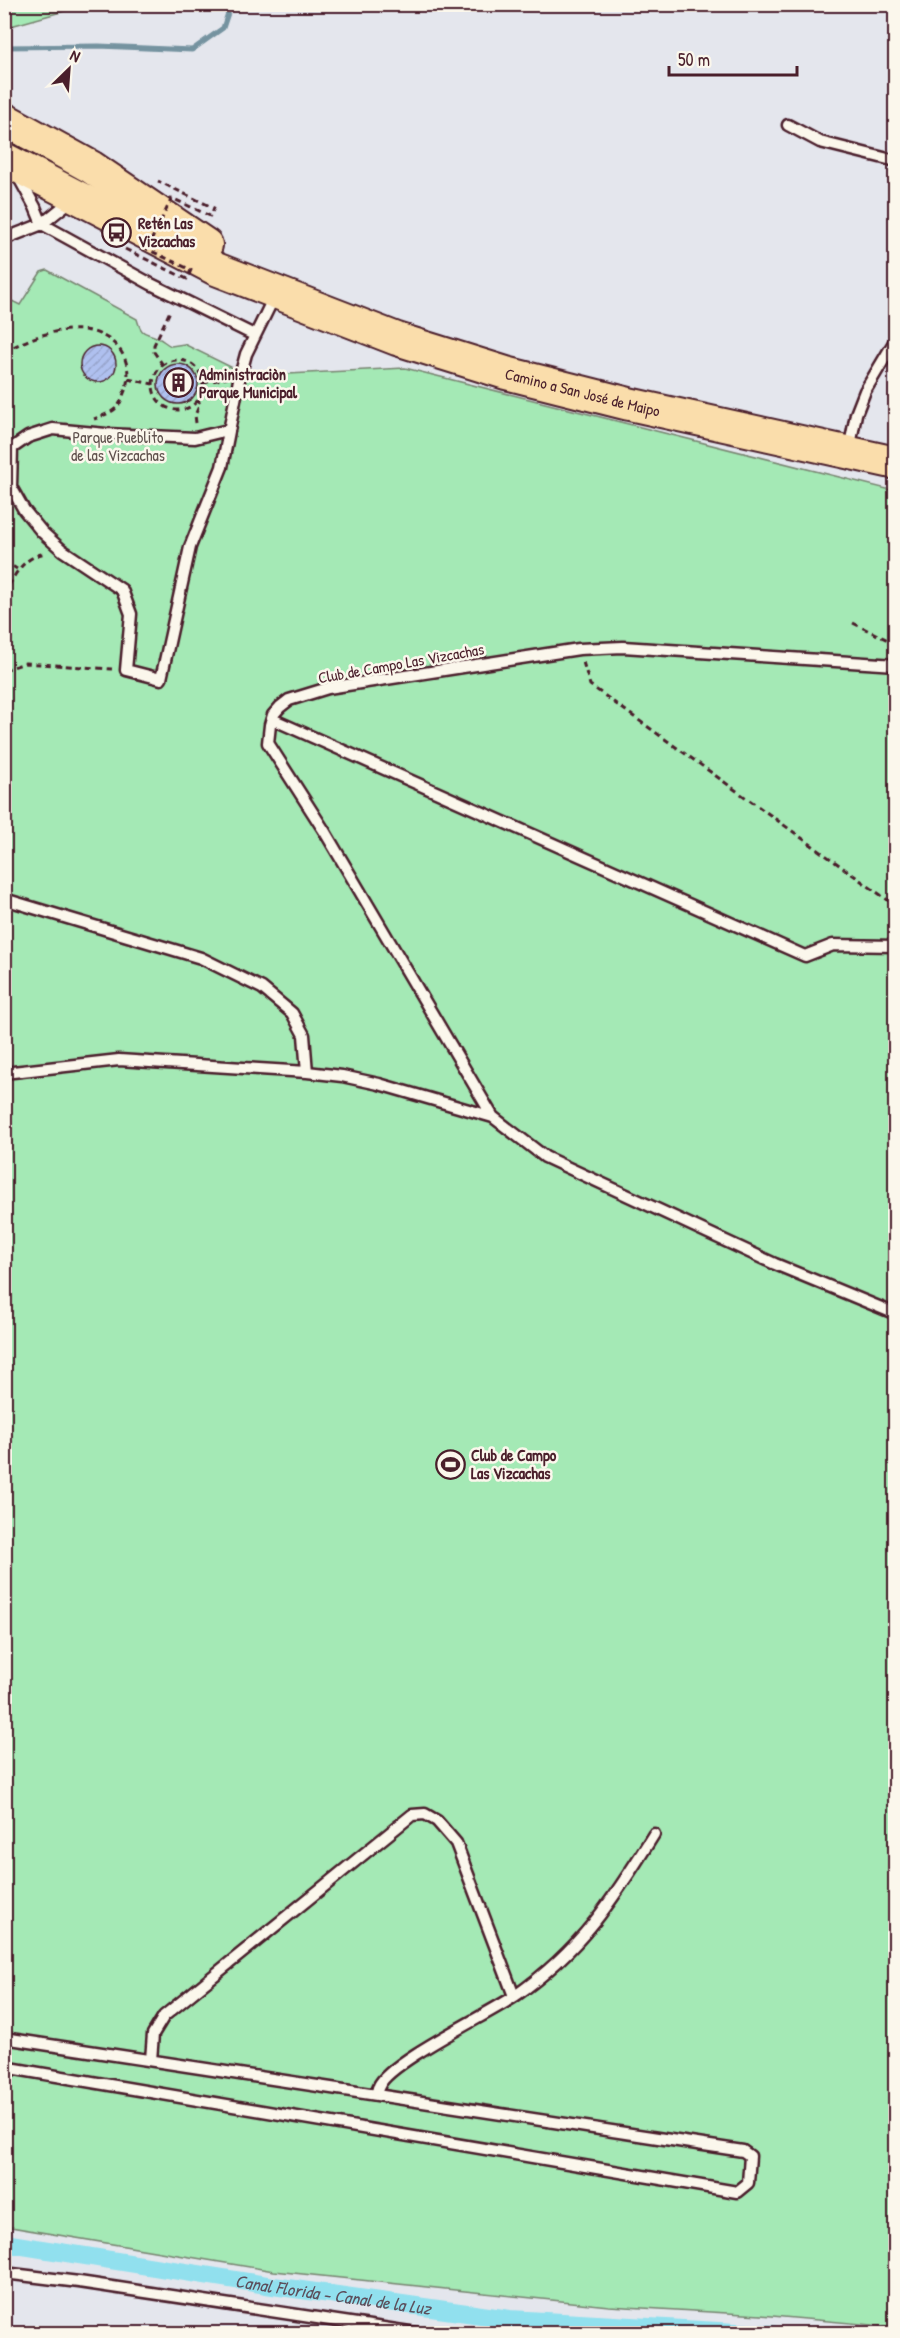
<svg xmlns="http://www.w3.org/2000/svg" width="900" height="2338" viewBox="0 0 900 2338" font-family="'Patrick Hand',sans-serif">
<defs>
<pattern id="building-hatch" width="6" height="6" patternUnits="userSpaceOnUse" patternTransform="scale(1.5)"><rect width="6" height="6" fill="#afc0ef"/><path d="M-1 1l2-2M0 6l6-6M5 7l2-2" fill="none" stroke="#98a5cd"/></pattern>
</defs>
<rect width="100%" height="100%" fill="#e4e6ed"/>
<filter id="ink" filterUnits="userSpaceOnUse"><feTurbulence type="fractalNoise" baseFrequency=".0167" numOctaves="2"/><feDisplacementMap in="SourceGraphic" scale="12" xChannelSelector="R" yChannelSelector="G"/><feConvolveMatrix kernelMatrix="1 2 1 2 8 2 1 2 1" color-interpolation-filters="sRGB"/></filter>
<g filter="url(#ink)">
<!-- green -->
<path fill="#a4e9b5" stroke="#778470" stroke-width="1.5" d="M12,5V4L86,5L11,26Z
M47,270L137,319C142,337 145,331 158,338C163,340 166,344 171,346L184,344L249,376L405,368L895,491V2327L761,2315L609,2306L274,2271L5,2226L4,297L20,305L41,272Z"/>
<g fill="none" stroke-linecap="round" stroke-linejoin="round">
<!-- stream -->
<path stroke="#7593a0" stroke-width="5" d="M4,47L99,46L192,50L223,28L231,4"/>
<!-- canal -->
<path stroke="#91e0ee" stroke-width="18" id="s1" d="M4,2243L273,2286L510,2319L772,2334"/>
</g>
<!-- building -->
<path fill="url(#building-hatch)" stroke="#4a1f2b" stroke-width="1.5" d="M80 364a18 18 0 1 1 36 0a18 18 0 1 1-36 0Z
M158 384a20 20 0 1 1 40 0a20 20 0 1 1-40 0Z"/>
<g fill="none" stroke-linecap="round" stroke-linejoin="round">
<defs>
<path id="lane" d="M788,125L820,142L896,161
M18,176L35,207L42,224L151,284L254,335
M4,239L42,224L73,199
M4,447L12,448L28,437L53,429L106,434L195,438L228,430
M12,448L11,487L24,510L42,532L62,550L122,590L131,614L126,670L161,679L190,547L222,467L239,380L246,354L275,295
M849,451L856,414L865,391L896,339
M272,719L805,956L833,945L896,946
M4,899L201,958L262,988L292,1013L304,1035L307,1072
M4,1073L119,1060L307,1072L342,1076L379,1084L493,1117L545,1157L775,1264L896,1314
M493,1117L325,832L268,743L270,725L273,715L280,707L289,700L328,688L579,649L623,647L896,665
M4,2038L743,2151L750,2156L748,2183L737,2192L4,2067
M151,2060L153,2034L164,2016L412,1815L425,1814L437,1821L456,1843L514,1996
M377,2095C377,2092 377,2089 379,2086C389,2062 489,2014 515,1996C581,1950 613,1900 654,1834
M4,2273L79,2282L423,2334"/>
<g id="primary">
<path d="M4,119L91,167L206,245"/>
<path id="s2" d="M4,159L216,269L397,339L506,373L629,404L896,463"/>
</g>
</defs>
<!-- lane casing -->
<use href="#lane" stroke="#4a1f2b" stroke-width="15"/>
<!-- primary casing -->
<use href="#primary" stroke="#4a1f2b" stroke-width="36"/>
<!-- path -->
<path stroke="#4a1f2b" stroke-width="3" stroke-dasharray="6 4.5" stroke-linecap="butt" d="M4,352C29,338 55,328 84,330C116,334 137,362 124,393C122,399 120,405 115,409C109,414 102,416 94,419
M153 385a25 25 0 1 1 50 0a25 25 0 1 1-50 0Z
M163,365L154,352V345L171,309
M128,379L153,384
M203,383L227,378
M196,423L195,415L200,404L198,400
M4,561L17,569
M4,595C14,576 22,557 46,553
M853,623L896,644
M583,662L590,685L896,906
M4,670L25,663L112,669"/>
<!-- lane -->
<use href="#lane" stroke="#fbf7ec" stroke-width="10"/>
<!-- primary -->
<use href="#primary" stroke="#faddab" stroke-width="32"/>
<!-- path-bridge -->
<path stroke="#4a1f2b" stroke-width="3" stroke-dasharray="6 4.5" stroke-linecap="butt" d="M125,249L187,279L191,270L147,249L172,198L210,216L214,208L158,181"/>
</g>
</g>
<!-- icons -->
<defs>
<symbol id="bus-ring" viewBox="-11 -11 22 22"><circle r="9.5" fill="#fbf7ec" stroke="#4a1f2b" stroke-width="1.5"/><path d="M-5-6H5V4H4V6H2V4H-2V6H-4V4H-5ZM-3.5-4V0h7V-4ZM-3.5 1.2v1.5H-2V1.2ZM2 1.2v1.5H3.5V1.2Z" fill="#4a1f2b"/></symbol>
<symbol id="building-ring" viewBox="-11 -11 22 22"><circle r="9.5" fill="#fbf7ec" stroke="#4a1f2b" stroke-width="1.5"/><path d="M-4-6H4V6H1V3H-1V6H-4ZM-2.5-4.3h1.7v1.8h-1.7ZM.8-4.3h1.7v1.8H.8ZM-2.5-1h1.7V.8h-1.7ZM.8-1h1.7V.8H.8Z" fill="#4a1f2b"/></symbol>
<symbol id="stadium-ring" viewBox="-11 -11 22 22"><circle r="9.5" fill="#fbf7ec" stroke="#4a1f2b" stroke-width="1.5"/><path d="M0-5a6.5 5 0 1 0 0 10a6.5 5 0 1 0 0-10ZM-3.5-1.8h7v3.6h-7Z" fill="#4a1f2b"/></symbol>
</defs>
<g fill-rule="evenodd">
<use href="#bus-ring" x="100" y="216" width="33" height="33"/>
<use href="#building-ring" x="162" y="366" width="33" height="33"/>
<use href="#stadium-ring" x="434" y="1448" width="33" height="33"/>
</g>
<g text-anchor="middle" dominant-baseline="central" stroke-width="5" stroke-linejoin="round" paint-order="stroke">
<!-- poi labels -->
<g font-size="16" font-weight="bold" fill="#4a1f2b" stroke="#fbf7ec" text-anchor="start">
<text x="138" y="223">Retén Las<tspan x="138" dy="18">Vizcachas</tspan></text>
<text x="199" y="374">Administraciòn<tspan x="199" dy="18">Parque Municipal</tspan></text>
<text x="471" y="1455">Club de Campo<tspan x="471" dy="18">Las Vizcachas</tspan></text>
</g>
<!-- street labels -->
<g font-size="16" fill="#4a1f2b" stroke="#fbf7ec">
<text stroke="none"><textPath href="#s2" startOffset="626">Camino a San José de Maipo</textPath></text>
<text transform="translate(401 663) rotate(-10)">Club de Campo Las Vizcachas</text>
</g>
<!-- park labels -->
<g font-size="16" fill="#60524e" stroke="#fbf7ec">
<text x="118" y="437">Parque Pueblito<tspan x="118" dy="18">de las Vizcachas</tspan></text>
</g>
<!-- water labels -->
<g font-size="18" font-style="italic" fill="#5c4f5c" stroke="#fbf7ec">
<text stroke="none"><textPath href="#s1" startOffset="333">Canal Florida - Canal de la Luz</textPath></text>
</g>
</g>
<!-- margin -->
<rect width="900" height="2338" fill="none" stroke="#fbf7ec" stroke-width="24"/>
<rect x="12" y="12" width="876" height="2314" fill="none" stroke="#4a1f2b" stroke-width="2" filter="url(#ink)"/>
<!-- north arrow -->
<g transform="translate(69 69) rotate(25)" stroke="#fbf7ec" stroke-width="4.5" paint-order="stroke">
<path d="M0-4.5L10 22L0 15L-10 22Z" fill="#4a1f2b"/>
<text y="-9" font-size="16" font-weight="bold" text-anchor="middle" fill="#4a1f2b">N</text>
</g>
<!-- scale -->
<path d="M669 66v9h128v-9" fill="none" stroke="#4a1f2b" stroke-width="3"/>
<text x="678" y="66" font-size="18" fill="#4a1f2b" stroke="#fbf7ec" stroke-width="4.5" paint-order="stroke">50 m</text>
</svg>
